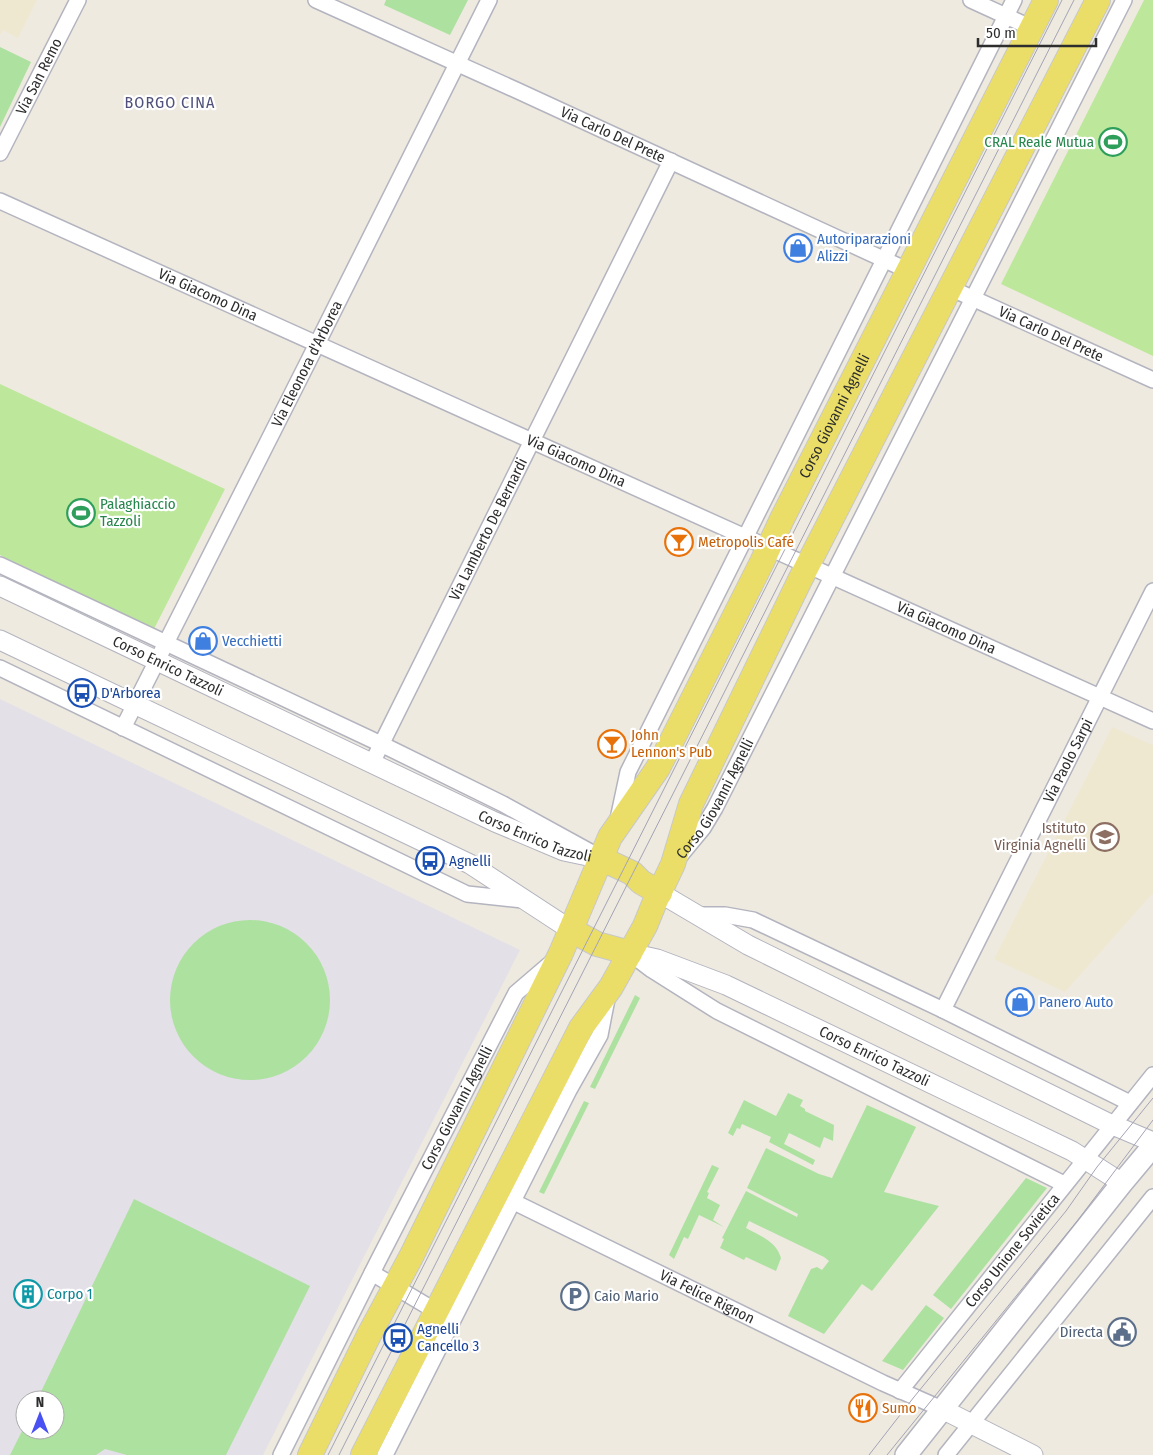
<svg xmlns="http://www.w3.org/2000/svg" width="1153" height="1455" viewBox="0 0 1153 1455" font-family="'Fira Sans Condensed',sans-serif">
<rect width="100%" height="100%" fill="#eeeae0"/>
<!-- industrial -->
<path fill="#e3e0e7" fill-rule="evenodd" d="M0,699L520,950L263,1455H0ZM25,1400H55V1430H25Z"/>
<!-- education -->
<path fill="#eee8d1" d="M0,0H37L18,38L3,30L0,35Z
M1112,727L1153,745V893L1065,992L994,959Z"/>
<!-- green -->
<path fill="#ade1a0" d="M386,0H468L450,35L384,5Z
M0,47L31,62L0,127Z
M170 1000a80 80 0 1 1 160 0a80 80 0 1 1-160 0Z
M635,995L640,998L595,1089L590,1087Z
M788,1093L803,1100L800,1106L805,1109V1111L834,1125L833,1141L824,1137L820,1148L789,1133L784,1144L815,1160L813,1165L769,1142L771,1137L742,1124L740,1129L737,1128L733,1136L728,1133L744,1100L776,1116Z
M584,1101L589,1103L544,1194L539,1192Z
M867,1105L916,1127L884,1192L939,1206L872,1291L862,1284L824,1334L788,1316L811,1269L817,1267L822,1270L829,1261L824,1257L749,1221L746,1228C760,1236 776,1241 781,1258L776,1271L746,1257L744,1260L720,1248L724,1239L722,1238L746,1191L797,1217L798,1214L747,1188L766,1148L819,1174L832,1178Z
M712,1165L719,1168L707,1192L709,1193L707,1198L720,1205L713,1220L724,1227L699,1215L688,1239L684,1237L674,1259L669,1255Z
M1026,1178L1047,1188L951,1309L933,1295Z
M134,1199L310,1286L226,1455H127L105,1449L96,1455H10L25,1425V1430H55V1400H37Z
M926,1305L944,1318L903,1370L882,1361Z"/>
<!-- pitch -->
<path fill="#bde89c" d="M1144,0H1153V356L1001,284Z
M0,384L225,489L154,629L0,555Z"/>
<g fill="none" stroke-linecap="round" stroke-linejoin="round">
<defs>
<g id="minor">
<path id="s1" d="M316,0L516,90L909,271"/>
<path d="M971,0L1032,28"/>
<path id="s2" d="M0,153L78,0"/>
<path id="s3" d="M0,201L1153,721"/>
<path id="s4" d="M950,288L1153,380"/>
<path d="M0,565L381,744L503,804L594,854"/>
<path d="M0,668L467,894L523,900"/>
<path id="s5" d="M123,728L308,362L489,0"/>
<path id="s6" d="M372,763L671,161"/>
<path d="M618,819L628,772L1014,0"/>
<path id="s7" d="M679,857L703,828L715,808L1124,0"/>
<path d="M697,915H725L753,920L943,1010L1130,1103"/>
<path d="M631,954L652,970L717,1011L1064,1184"/>
<path id="s8" d="M943,1010L1153,591"/>
<path id="s9" d="M514,1202L883,1383L942,1409"/>
<path d="M372,1273L444,1316"/>
<path id="s10" d="M900,1391L1153,1075"/>
<path id="s11" d="M281,1455L378,1261L516,993L551,963"/>
<path d="M385,1455L569,1090L600,1035L607,999"/>
<path d="M946,1455L1153,1197"/>
</g>
<g id="tertiary">
<path id="s12" d="M0,586L495,822L564,851L602,859"/>
<path d="M0,640L470,864L571,930"/>
<path d="M660,893L748,945L1108,1123L1153,1142"/>
<path id="s13" d="M630,953L657,959L726,985L1072,1151L1122,1183"/>
<path d="M942,1409L1033,1455"/>
</g>
<path id="secondary" d="M906,1455L1122,1183L1153,1146"/>
<g id="primary">
<path d="M602,859L632,873L641,882L660,893"/>
<path d="M571,930L597,944L630,953"/>
<path id="s14" d="M310,1455L369,1335L411,1257L561,953L610,837L658,768L762,562L782,519L1046,0"/>
<path d="M363,1455L581,1028L611,987L645,926L654,904L673,864L691,804L800,580L1098,0"/>
</g>
</defs>
<!-- minor casing -->
<use href="#minor" stroke="#b3b4bf" stroke-width="18"/>
<!-- tertiary casing -->
<use href="#tertiary" stroke="#b3b4bf" stroke-width="21"/>
<!-- secondary casing -->
<use href="#secondary" stroke="#b3b4bf" stroke-width="24"/>
<!-- primary casing -->
<use href="#primary" stroke="#c8c8c8" stroke-width="26"/>
<!-- minor -->
<use href="#minor" stroke="#fff" stroke-width="15"/>
<!-- tertiary -->
<use href="#tertiary" stroke="#fff" stroke-width="19"/>
<!-- secondary -->
<use href="#secondary" stroke="#fff" stroke-width="21"/>
<!-- primary -->
<use href="#primary" stroke="#ebde68" stroke-width="24"/>
<!-- tram -->
<path stroke="#a3a3b6" stroke-width="1" d="M328,1455L1062,0
M339,1455L1074,0
M869,1455L914,1397L1066,1211L1097,1167L1153,1098
M887,1455L1078,1220L1153,1120"/>
</g>
<!-- icons -->
<defs>
<symbol id="stadium-ring" viewBox="-11 -11 22 22"><circle r="9.5" fill="#fff" stroke="#2e9e5b" stroke-width="1.5"/><path d="M0-5a6.5 5 0 1 0 0 10a6.5 5 0 1 0 0-10ZM-3.5-1.8h7v3.6h-7Z" fill="#2e9e5b"/></symbol>
<symbol id="shop-ring" viewBox="-11 -11 22 22"><circle r="9.5" fill="#fff" stroke="#3f7fe0" stroke-width="1.5"/><path d="M-5-2.5h2.3a2.7 3.5 0 0 1 5.4 0H5L5.5 6h-11ZM-1.5-2.5h3a1.5 2.3 0 0 0-3 0Z" fill="#3f7fe0"/></symbol>
<symbol id="bar-ring" viewBox="-11 -11 22 22"><circle r="9.5" fill="#fff" stroke="#e8710a" stroke-width="1.5"/><path d="M-6-5H6L.8 .8V4.5H3.5V6h-7V4.5H-.8V.8Z" fill="#e8710a"/></symbol>
<symbol id="bus-ring" viewBox="-11 -11 22 22"><circle r="9.5" fill="#fff" stroke="#1a4fb4" stroke-width="1.5"/><path d="M-5-6H5V4H4V6H2V4H-2V6H-4V4H-5ZM-3.5-4V0h7V-4ZM-3.5 1.2v1.5H-2V1.2ZM2 1.2v1.5H3.5V1.2Z" fill="#1a4fb4"/></symbol>
<symbol id="school-ring" viewBox="-11 -11 22 22"><circle r="9.5" fill="#fff" stroke="#8d6e63" stroke-width="1.5"/><path d="M0-5L7-2L0 1L-7-2ZM-4 1L0 2.5L4 1V4Q0 6-4 4Z" fill="#8d6e63"/></symbol>
<symbol id="building-ring" viewBox="-11 -11 22 22"><circle r="9.5" fill="#fff" stroke="#0f9aa8" stroke-width="1.5"/><path d="M-4-6H4V6H1V3H-1V6H-4ZM-2.5-4.3h1.7v1.8h-1.7ZM.8-4.3h1.7v1.8H.8ZM-2.5-1h1.7V.8h-1.7ZM.8-1h1.7V.8H.8Z" fill="#0f9aa8"/></symbol>
<symbol id="parking-ring" viewBox="-11 -11 22 22"><circle r="9.5" fill="#fff" stroke="#5c6f8a" stroke-width="1.5"/><path d="M-3.5-5.5H1a3.5 3.5 0 0 1 0 7H-1V5.5H-3.5ZM-1-3.4V-.6H.8a1.4 1.4 0 0 0 0-2.8Z" fill="#5c6f8a"/></symbol>
<symbol id="civic-ring" viewBox="-11 -11 22 22"><circle r="9.5" fill="#fff" stroke="#5c6f8a" stroke-width="1.5"/><path d="M-.6-6.5H3V-4.5H.6V-3L4-1V1h2V6H-6V1h2V-1L-.6-3ZM-1.2 2.5V6h2.4V2.5Z" fill="#5c6f8a"/></symbol>
<symbol id="restaurant-ring" viewBox="-11 -11 22 22"><circle r="9.5" fill="#fff" stroke="#e8710a" stroke-width="1.5"/><path d="M-5-6h1v4h1v-4h1v4h1v-4h1v5L-1.5 .5V6h-2V.5L-5-1ZM5-6V6H3V1.5H1.5Q1.5-4 5-6Z" fill="#e8710a"/></symbol>
</defs>
<g fill-rule="evenodd">
<use href="#stadium-ring" x="1097" y="126" width="32" height="32"/>
<use href="#shop-ring" x="782" y="232" width="32" height="32"/>
<use href="#stadium-ring" x="65" y="497" width="32" height="32"/>
<use href="#bar-ring" x="663" y="526" width="32" height="32"/>
<use href="#shop-ring" x="187" y="625" width="32" height="32"/>
<use href="#bus-ring" x="66" y="677" width="32" height="32"/>
<use href="#bar-ring" x="596" y="728" width="32" height="32"/>
<use href="#school-ring" x="1089" y="821" width="32" height="32"/>
<use href="#bus-ring" x="414" y="845" width="32" height="32"/>
<use href="#shop-ring" x="1004" y="986" width="32" height="32"/>
<use href="#building-ring" x="12" y="1278" width="32" height="32"/>
<use href="#parking-ring" x="559" y="1280" width="32" height="32"/>
<use href="#civic-ring" x="1106" y="1316" width="32" height="32"/>
<use href="#bus-ring" x="382" y="1322" width="32" height="32"/>
<use href="#restaurant-ring" x="847" y="1392" width="32" height="32"/>
</g>
<g text-anchor="middle" dominant-baseline="central" stroke-width="4.5" stroke-linejoin="round" paint-order="stroke">
<!-- street labels -->
<g font-size="15" fill="#2d2d2d" stroke="#fff">
<text stroke="none"><textPath href="#s2" startOffset="86">Via San Remo</textPath></text>
<text stroke="none"><textPath href="#s1" startOffset="326">Via Carlo Del Prete</textPath></text>
<text stroke="none"><textPath href="#s3" startOffset="228">Via Giacomo Dina</textPath></text>
<text stroke="none"><textPath href="#s4" startOffset="111">Via Carlo Del Prete</textPath></text>
<text stroke="none"><textPath href="#s5" startOffset="408">Via Eleonora d'Arborea</textPath></text>
<text stroke="none"><textPath href="#s14" startOffset="1165">Corso Giovanni Agnelli</textPath></text>
<text stroke="none"><textPath href="#s3" startOffset="632">Via Giacomo Dina</textPath></text>
<text stroke="none"><textPath href="#s6" startOffset="261">Via Lamberto De Bernardi</textPath></text>
<text stroke="none"><textPath href="#s3" startOffset="1038">Via Giacomo Dina</textPath></text>
<text stroke="none"><textPath href="#s12" startOffset="186">Corso Enrico Tazzoli</textPath></text>
<text stroke="none"><textPath href="#s8" startOffset="279">Via Paolo Sarpi</textPath></text>
<text stroke="none"><textPath href="#s7" startOffset="69">Corso Giovanni Agnelli</textPath></text>
<text stroke="none"><textPath href="#s12" startOffset="591">Corso Enrico Tazzoli</textPath></text>
<text stroke="none"><textPath href="#s13" startOffset="266">Corso Enrico Tazzoli</textPath></text>
<text stroke="none"><textPath href="#s11" startOffset="389">Corso Giovanni Agnelli</textPath></text>
<text stroke="none"><textPath href="#s10" startOffset="180">Corso Unione Sovietica</textPath></text>
<text stroke="none"><textPath href="#s9" startOffset="215">Via Felice Rignon</textPath></text>
</g>
<!-- leisure labels -->
<g font-size="15" fill="#27864d" stroke="#fff" text-anchor="end">
<text x="1094" y="142">CRAL Reale Mutua</text>
<text x="100" y="504" text-anchor="start">Palaghiaccio<tspan x="100" dy="17">Tazzoli</tspan></text>
</g>
<!-- shop labels -->
<g font-size="15" fill="#366cbe" stroke="#fff" text-anchor="start">
<text x="817" y="239">Autoriparazioni<tspan x="817" dy="17">Alizzi</tspan></text>
<text x="222" y="641">Vecchietti</text>
<text x="1039" y="1002">Panero Auto</text>
</g>
<!-- food labels -->
<g font-size="15" fill="#c56008" stroke="#fff" text-anchor="start">
<text x="698" y="542">Metropolis Café</text>
<text x="631" y="735">John<tspan x="631" dy="17">Lennon's Pub</tspan></text>
<text x="882" y="1408">Sumo</text>
</g>
<!-- transit labels -->
<g font-size="15" fill="#164399" stroke="#fff" text-anchor="start">
<text x="101" y="693">D'Arborea</text>
<text x="449" y="861">Agnelli</text>
<text x="417" y="1329">Agnelli<tspan x="417" dy="17">Cancello 3</tspan></text>
</g>
<!-- education labels -->
<g font-size="15" fill="#785e54" stroke="#fff" text-anchor="end">
<text x="1086" y="828">Istituto<tspan x="1086" dy="17">Virginia Agnelli</tspan></text>
</g>
<!-- culture labels -->
<g font-size="15" fill="#0d838f" stroke="#fff" text-anchor="start">
<text x="47" y="1294">Corpo 1</text>
</g>
<!-- service labels -->
<g font-size="15" fill="#4e5e75" stroke="#fff" text-anchor="start">
<text x="594" y="1296">Caio Mario</text>
<text x="1103" y="1332" text-anchor="end">Directa</text>
</g>
<!-- neighbourhood labels -->
<g font-size="16" letter-spacing="1" fill="#4f517c" stroke="#fff">
<text x="170" y="102">BORGO CINA</text>
</g>
</g>
<!-- north arrow -->
<g transform="translate(40 1415)"><circle r="24" fill="#ffffff" stroke="#ababab"/>
<path d="M0-4L9 19L0 12L-9 19Z" fill="#4951f2"/>
<text y="-8" font-size="14" font-weight="bold" text-anchor="middle" fill="#2d2d2d">N</text>
</g>
<!-- scale -->
<path d="M978 38v8h118v-8" fill="none" stroke="#2d2d2d" stroke-width="2.5"/>
<text x="986" y="38" font-size="15" fill="#2d2d2d" stroke="#ffffff" stroke-width="4" paint-order="stroke">50 m</text>
</svg>
